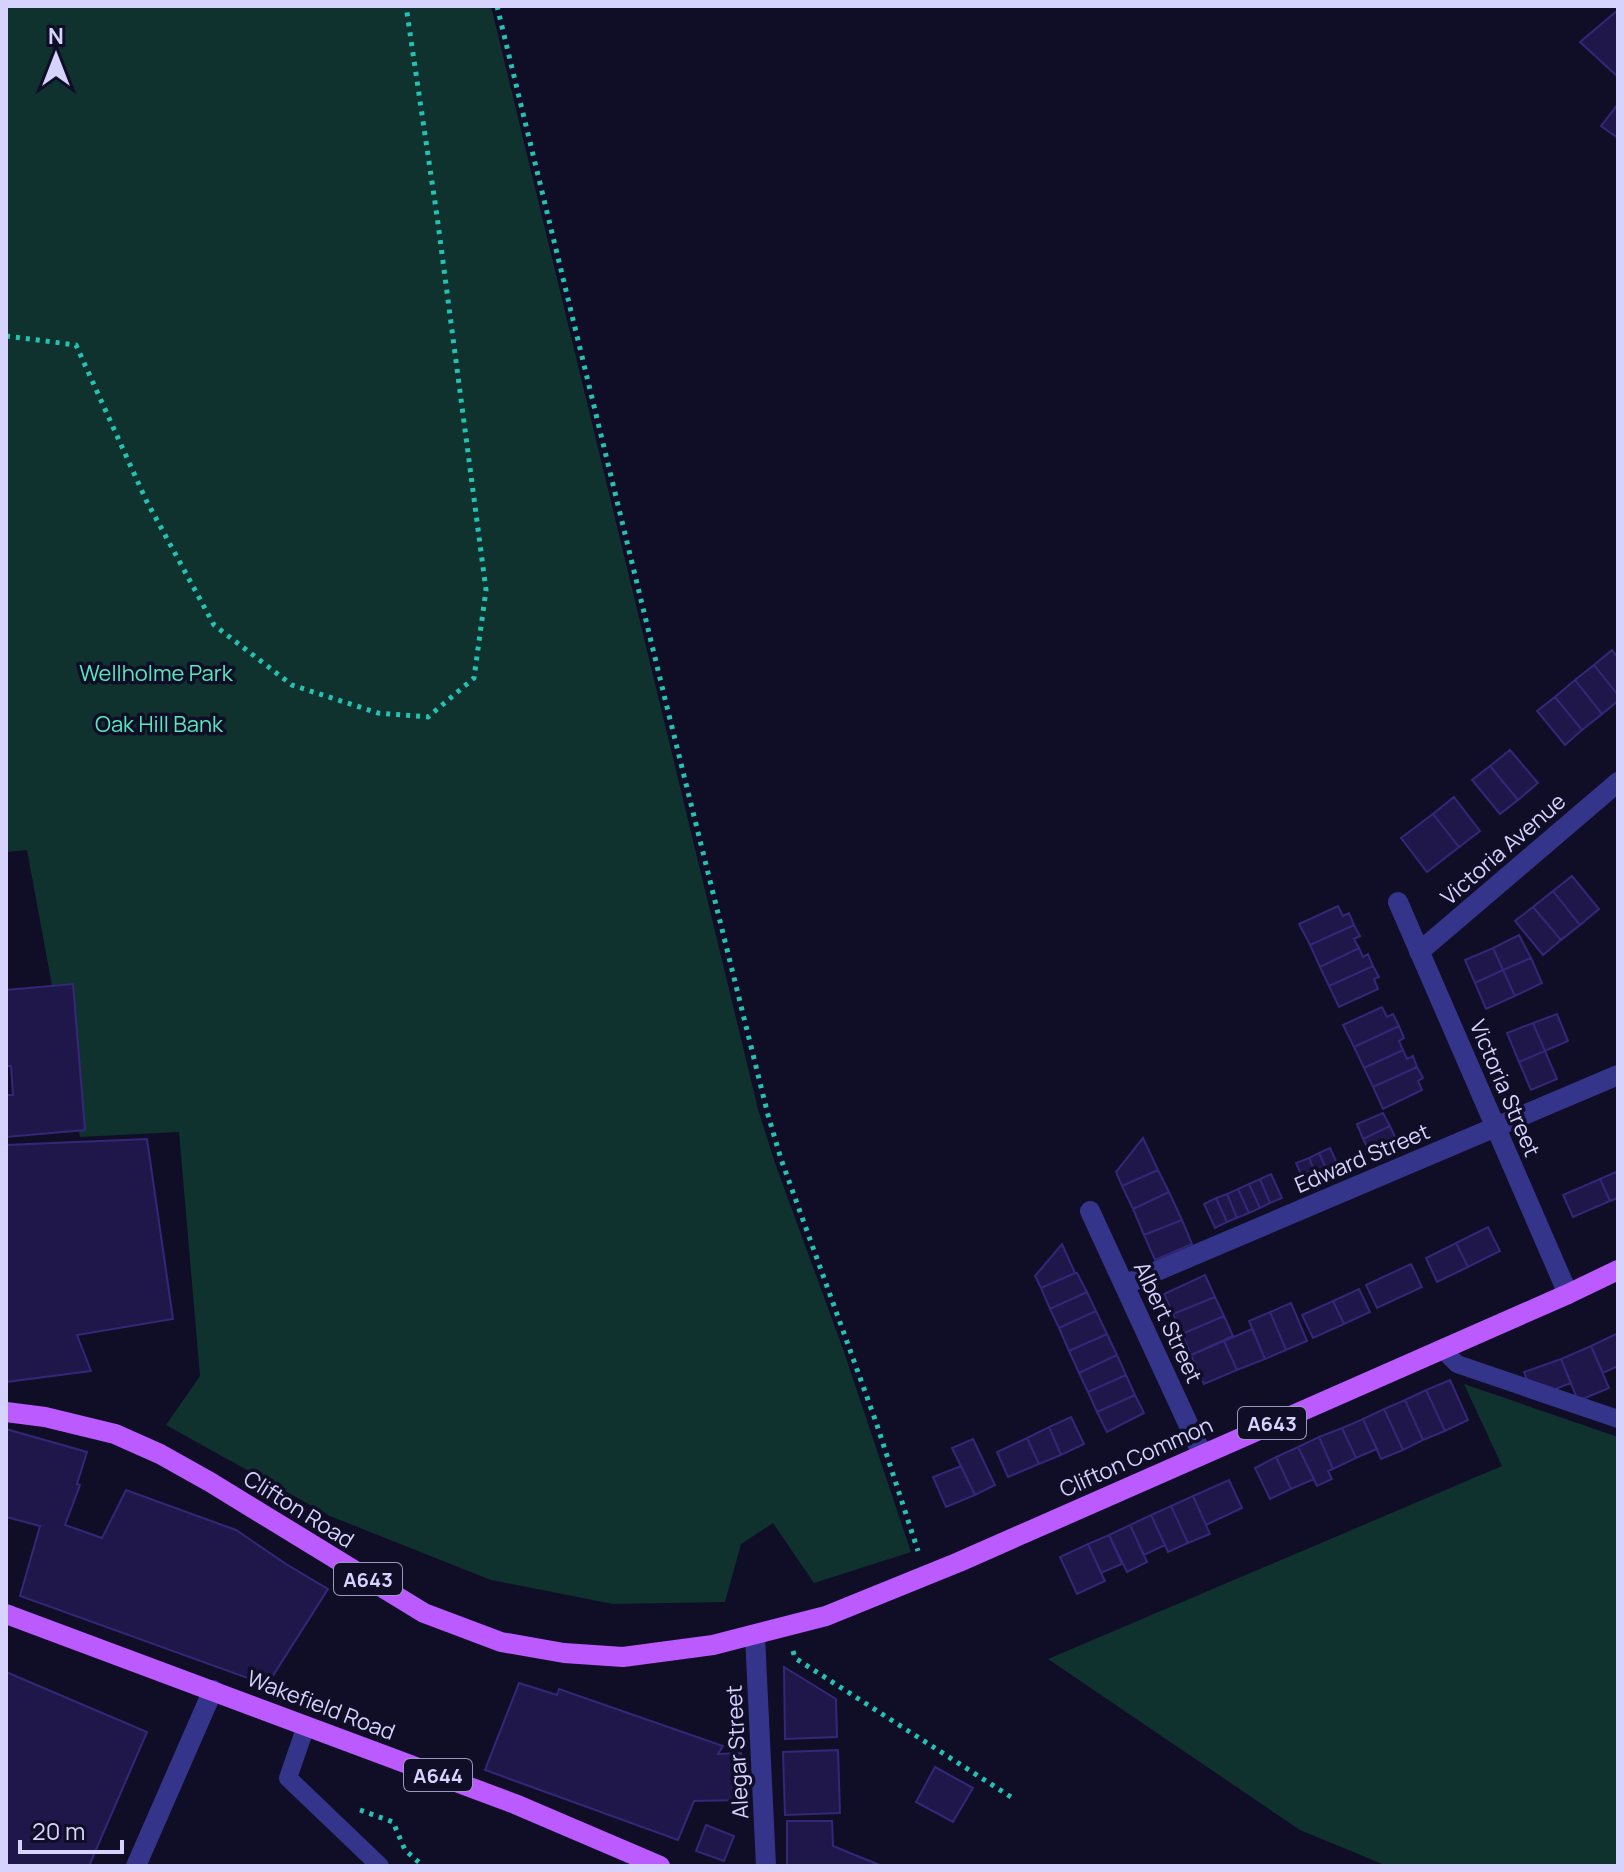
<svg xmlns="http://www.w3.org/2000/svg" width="1624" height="1872" viewBox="0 0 1624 1872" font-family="Manrope,sans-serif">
<rect width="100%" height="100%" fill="#100d27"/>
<!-- green -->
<path fill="#0f322f" d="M6,6H491L758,1109L775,1163L844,1352L911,1552L814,1583L773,1523L741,1544L725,1602L613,1604L491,1580L330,1516L166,1425L200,1376L179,1132L80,1137L27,850L6,852Z
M1464,1384L1618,1437V1866H1387L1300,1830L1048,1659L1502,1466Z"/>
<!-- building -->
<path fill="#1f174a" stroke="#342778" stroke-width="2" d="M1618,10V77L1580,42Z
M1618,104V138L1601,126Z
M1612,650L1618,658V695L1594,665Z
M1594,665L1618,695V701L1602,714L1575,680Z
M1575,680L1602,714L1582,730L1555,697Z
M1555,697L1582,730L1565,745L1537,711Z
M1510,750L1538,783L1518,800L1490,766Z
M1490,766L1518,800L1500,814L1472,780Z
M1454,797L1480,831L1459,847L1433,814Z
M1433,814L1459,847L1427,872L1401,838Z
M1572,876L1599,909L1580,925L1553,891Z
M1553,891L1580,925L1561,940L1533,907Z
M1338,906L1343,916L1349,913L1354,925L1310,945L1299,924Z
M1533,907L1561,940L1543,955L1515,921Z
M1354,925L1360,936L1354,939L1359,948L1320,967L1310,945Z
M1519,935L1531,958L1503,970L1493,948Z
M1359,948L1363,957L1368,954L1373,966L1329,986L1320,967Z
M1493,948L1503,970L1475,983L1465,960Z
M1531,958L1542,983L1515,996L1503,970Z
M1373,966L1379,977L1374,979L1378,989L1339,1007L1329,986Z
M1503,970L1515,996L1486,1009L1475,983Z
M73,984L85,1130L6,1137V1095H13L11,1066H6V990Z
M1382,1007L1387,1017L1393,1014L1399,1026L1354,1047L1343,1025Z
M1557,1014L1568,1041L1545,1051L1533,1023Z
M1533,1023L1545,1051L1519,1062L1507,1033Z
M1399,1026L1404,1038L1399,1041L1403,1050L1364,1068L1354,1047Z
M1403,1050L1407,1059L1413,1056L1417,1067L1373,1087L1364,1068Z
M1545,1051L1557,1079L1531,1090L1519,1062Z
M1417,1067L1423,1078L1418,1081L1422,1090L1383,1109L1373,1087Z
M1383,1113L1390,1126L1363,1139L1357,1124Z
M1390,1126L1395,1137L1368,1149L1363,1139Z
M1395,1137L1400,1148L1374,1160L1368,1149Z
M1143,1138L1158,1170L1122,1186L1116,1172Z
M147,1139L173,1319L77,1335L91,1371L6,1382V1145Z
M1330,1148L1341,1172L1330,1177L1319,1153Z
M1319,1153L1330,1177L1319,1182L1309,1158Z
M1309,1158L1319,1182L1307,1188L1296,1163Z
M1158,1170L1169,1192L1133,1209L1122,1186Z
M1618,1171V1198L1610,1201L1600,1179Z
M1271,1174L1282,1198L1270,1203L1260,1179Z
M1260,1179L1270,1203L1260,1208L1249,1184Z
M1600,1179L1610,1201L1573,1217L1563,1195Z
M1249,1184L1260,1208L1249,1213L1238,1189Z
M1238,1189L1249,1213L1237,1218L1227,1194Z
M1169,1192L1182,1220L1144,1235L1133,1209Z
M1227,1194L1237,1218L1227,1222L1216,1198Z
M1216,1198L1227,1222L1215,1228L1204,1204Z
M1182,1220L1192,1244L1155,1260L1144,1235Z
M1488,1227L1500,1251L1468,1267L1456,1243Z
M1456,1243L1468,1267L1437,1282L1426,1258Z
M1062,1244L1075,1273L1041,1288L1035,1276Z
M1411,1264L1422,1287L1377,1308L1366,1285Z
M1075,1273H1077L1087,1292L1050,1309L1041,1288Z
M1205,1275L1215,1297L1173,1314L1164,1294Z
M1359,1289L1370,1312L1344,1324L1333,1301Z
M1087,1292L1096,1311L1059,1328L1050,1309Z
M1215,1297L1224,1316L1182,1334L1173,1314Z
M1333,1301L1344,1324L1313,1338L1302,1315Z
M1291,1303L1307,1341L1286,1350L1270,1312Z
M1096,1311L1107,1334L1069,1351L1059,1328Z
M1270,1312L1286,1350L1265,1359L1249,1321Z
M1224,1316L1233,1336L1191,1355L1182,1334Z
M1252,1329L1265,1359L1237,1370L1224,1341Z
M1618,1333V1366L1603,1373L1591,1346Z
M1107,1334L1117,1355L1079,1373L1069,1351Z
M1224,1341L1237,1370L1204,1384L1191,1355Z
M1591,1346L1609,1388L1578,1401L1561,1359Z
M1117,1355L1126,1375L1088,1392L1079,1373Z
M1561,1359L1571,1383L1548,1392L1528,1382L1524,1372Z
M1126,1375L1135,1395L1097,1412L1088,1392Z
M1450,1380L1468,1420L1445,1431L1426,1390Z
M1426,1390L1445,1431L1423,1440L1405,1400Z
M1135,1395L1144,1413L1107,1432L1097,1412Z
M1405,1400L1423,1440L1403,1450L1384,1409Z
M1384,1409L1403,1450L1381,1459L1363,1419Z
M1071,1417L1084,1444L1061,1455L1049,1427Z
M1363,1419L1377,1449L1356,1458L1342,1428Z
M1049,1427L1061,1455L1039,1464L1027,1438Z
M1342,1428L1356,1458L1333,1469L1319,1437Z
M6,1429L87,1452L77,1484L80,1485L65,1525L102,1538L126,1490L236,1530L286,1564L328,1589L267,1685L20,1596L40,1526L6,1517Z
M1319,1437L1333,1469L1328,1471L1332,1479L1317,1486L1298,1447Z
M1027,1438L1039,1464L1008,1477L997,1452Z
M973,1439L995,1485L975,1495L952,1448Z
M1298,1447L1314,1479L1291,1489L1276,1457Z
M1276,1457L1291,1489L1270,1499L1255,1468Z
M961,1466L975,1495L946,1507L933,1477Z
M1229,1480L1242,1508L1206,1525L1193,1496Z
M1193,1496L1210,1534L1188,1543L1171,1506Z
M1171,1506L1188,1543L1168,1552L1151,1515Z
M1151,1515L1165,1545L1144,1555L1130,1525Z
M1130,1525L1147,1562L1127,1572L1109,1535Z
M1109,1535L1122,1564L1101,1573L1088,1544Z
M1088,1544L1105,1581L1077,1594L1060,1557Z
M784,1667L836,1699L837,1737L785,1739Z
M6,1672L147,1732L89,1866H6Z
M519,1683L557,1695L559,1689L723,1746L718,1754L741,1753L742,1800L694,1801L678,1840L485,1770Z
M838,1750L840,1813L785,1815L783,1752Z
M935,1767L973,1788L953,1822L916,1802Z
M787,1821H832L833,1846L882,1866H787Z
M706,1825L734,1836L724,1861L696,1851Z"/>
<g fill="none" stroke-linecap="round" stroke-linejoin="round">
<!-- path -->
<path stroke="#24c2b2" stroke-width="5" stroke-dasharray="4 6" stroke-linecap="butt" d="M497,6L666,703L768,1115L781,1159L876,1422L918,1551
M6,336L76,345L146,500L214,625L292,685L378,713L428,717L474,678L486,590L437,216L406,6
M793,1651L795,1658L1011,1797
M360,1810L393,1822L405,1850L423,1866"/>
<!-- service -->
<path stroke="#34348a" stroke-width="18" d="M1442,1349L1457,1364L1618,1419
M306,1726L288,1778L380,1866"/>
<!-- minor -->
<path stroke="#34348a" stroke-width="20" d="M1398,902L1568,1294
M1419,952L1618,782
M1090,1211L1202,1454
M1124,1285L1618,1075
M755,1636L766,1866
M136,1866L213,1690"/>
<!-- primary -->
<path stroke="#ba5aff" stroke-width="20" d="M6,1412L45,1417L115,1434L160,1454L210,1482L424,1613L501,1642L564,1653L623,1657L713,1645L826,1616L959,1562L1568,1294L1618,1270
M6,1614L515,1804L660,1866"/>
</g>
<g text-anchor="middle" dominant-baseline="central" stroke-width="7" stroke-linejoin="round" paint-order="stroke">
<!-- shield labels -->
<g fill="#100d27" stroke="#9b98be" stroke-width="2">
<rect x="1238" y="1407" width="68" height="32" rx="6"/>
<rect x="334" y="1563" width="68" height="32" rx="6"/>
<rect x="404" y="1759" width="68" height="32" rx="6"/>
</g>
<g font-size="20" font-weight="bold" fill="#d6d3ff">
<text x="1272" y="1423">A643</text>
<text x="368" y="1579">A643</text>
<text x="438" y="1775">A644</text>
</g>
<!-- park labels -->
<g font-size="22" fill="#54eabe" stroke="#100d27">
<text x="156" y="673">Wellholme Park</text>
<text x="159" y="724">Oak Hill Bank</text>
</g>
<!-- street labels -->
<g font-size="22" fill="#d6d3ff" stroke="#100d27">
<text transform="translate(1503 849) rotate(-41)">Victoria Avenue</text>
<text transform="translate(1505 1088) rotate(67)">Victoria Street</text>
<text transform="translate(1362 1158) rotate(-23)">Edward Street</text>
<text transform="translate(1168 1322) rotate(65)">Albert Street</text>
<text transform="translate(1136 1457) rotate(-24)">Clifton Common</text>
<text transform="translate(299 1509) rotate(32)">Clifton Road</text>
<text transform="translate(321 1705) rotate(21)">Wakefield Road</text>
<text transform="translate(737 1752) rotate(-93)">Alegar Street</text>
</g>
</g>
<!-- border -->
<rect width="1624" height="1872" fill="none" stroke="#d6d3ff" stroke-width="16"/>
<!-- north arrow -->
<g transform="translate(56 56)" stroke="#100d27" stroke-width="6" paint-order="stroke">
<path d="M0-6L14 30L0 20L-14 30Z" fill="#d6d3ff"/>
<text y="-12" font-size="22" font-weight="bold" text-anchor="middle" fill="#d6d3ff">N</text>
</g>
<!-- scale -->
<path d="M20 1840v12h102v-12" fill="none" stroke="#d6d3ff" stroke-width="4"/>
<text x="32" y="1840" font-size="24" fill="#d6d3ff" stroke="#100d27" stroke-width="6" paint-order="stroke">20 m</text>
</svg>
